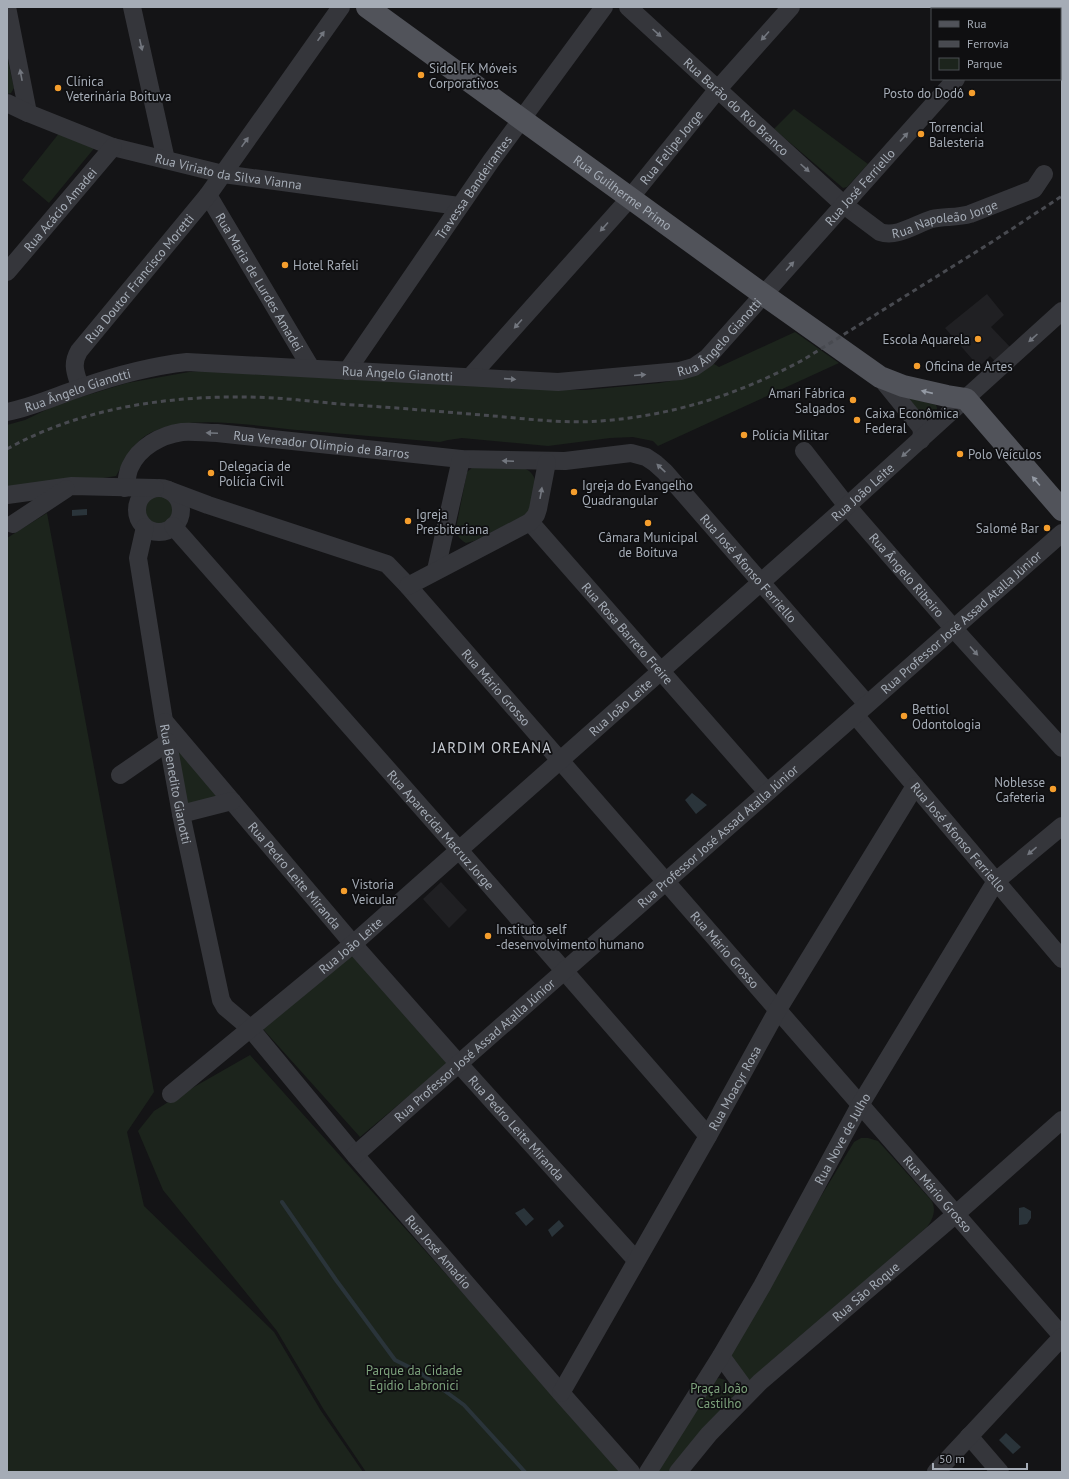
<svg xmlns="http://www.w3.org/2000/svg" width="1069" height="1479" viewBox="0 0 1069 1479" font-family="'PT Sans',sans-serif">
<rect width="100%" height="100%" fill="#141416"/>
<!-- built -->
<path fill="#202023" d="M987,294L1004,315L991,327L1012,349L997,363L990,356L979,367L945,328Z
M441,882L467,910L449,928L423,899Z"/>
<!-- green -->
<path fill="#1c241c" d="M1054,7H1062V35L1060,33V9H1052Z
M7,56L14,88L11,93L7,94Z
M794,109L868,164L847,187L843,188L774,129Z
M60,132L96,146L49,203L22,180Z
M795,332L839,363L658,446L653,441L633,437L610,438L548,446L462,438L448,440L440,442C392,438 345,434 297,430C254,426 189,413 150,433C133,442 125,460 116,476L83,481L7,488V425L25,420L58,404L127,383L189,372L213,370L554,390H585L660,383L681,379L714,364L719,367Z
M910,398L936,405L937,408V411L924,422L908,399Z
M473,467L523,468C544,475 532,497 529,513L474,541L466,543C459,539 457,536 456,528L467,472Z
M141 509a16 16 0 1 1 32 0a16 16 0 1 1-32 0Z
M47,513L154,1092L127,1132L144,1206L274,1332L321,1411L363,1472H7V538Z
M173,738L224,798L185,808Z
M353,954L448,1063L360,1137L263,1029Z
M250,1055L623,1472H366L324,1410L277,1331L163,1190L138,1131L154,1111L173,1099Z
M861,1138H868L878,1141L931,1200C937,1209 933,1219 927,1227L747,1383L729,1354L764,1290L854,1142Z
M719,1378C728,1380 732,1385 735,1394L730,1403L670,1472H653L713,1381Z"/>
<!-- water -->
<path fill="#2a343a" d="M87,509V515L72,516V510Z
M692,793L707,805L696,814L685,800Z
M1024,1207L1031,1211V1218L1027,1224L1019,1225V1208Z
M524,1208L534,1219L526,1226L515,1213Z
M559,1220L564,1226L552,1237L548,1230Z
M1006,1433L1021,1447L1013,1454L999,1440Z"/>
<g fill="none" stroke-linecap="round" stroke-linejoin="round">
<!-- stream -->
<path stroke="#2a343a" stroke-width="4" d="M282,1202L336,1280L395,1360L419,1372L464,1405L525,1472"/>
<!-- minor -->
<g stroke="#35363b" stroke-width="18">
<path d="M7,7L28,113"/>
<path d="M132,7L166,160"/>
<path id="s1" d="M628,7L844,205L880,232C897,238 916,224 932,219C944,216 957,218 970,214L1034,189L1044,174"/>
<path id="s2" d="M7,103L28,113L113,147L223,174L459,206"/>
<path id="s3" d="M208,195L311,368"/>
<path id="s4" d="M7,272L113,147"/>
<path id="s5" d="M347,371L491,161L604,7"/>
<path id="s6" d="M471,376L630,198L718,89L791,7"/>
<path d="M880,377L920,426L922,431L921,440"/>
<path id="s7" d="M80,387C76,373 71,365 79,351L208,195L341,7"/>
<path id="s8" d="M7,412C32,407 56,396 80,388C114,376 151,366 187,362L558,382L680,371L694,367L707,358L956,79"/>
<path id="s9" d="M804,451L847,506L954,629L1062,748"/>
<path id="s10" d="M125,488C127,481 127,473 130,467C139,447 161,435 182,432C193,431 206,433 217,433L461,459L565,461L631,453L646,457L655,463L665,472L867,704"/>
<circle cx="159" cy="510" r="22"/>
<path id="s11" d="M168,490L208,505L387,564L408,586L1062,1336"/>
<path d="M7,495L72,486L155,488"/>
<path id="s12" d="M530,522L767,792"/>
<path d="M13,524L66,489"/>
<path id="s13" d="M173,526L459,850L708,1136"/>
<path id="s14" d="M145,527L138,558L164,721L181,814L221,1000L225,1007L250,1028L355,1155L561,1393L631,1472"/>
<path d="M436,570L461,459"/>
<path d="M408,586L530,522L536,515L538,509L547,462"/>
<path id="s15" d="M855,715L1062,959"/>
<path id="s16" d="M165,722L353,944L459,1064L636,1260"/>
<path d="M120,775L168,742"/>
<path d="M181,814L232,801"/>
<path id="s17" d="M171,1094L353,944L847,506L1062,311"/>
<path id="s18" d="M355,1155L1062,533"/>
<path d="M721,1356L748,1393"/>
<path id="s19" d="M561,1393L708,1136L777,1011L915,786"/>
<path d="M969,1436L1000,1472"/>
<path id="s20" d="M648,1472L721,1356L762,1286L860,1105L996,881L1062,826"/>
<path id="s21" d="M678,1472L709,1434L760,1382L956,1214L1062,1120"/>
<path d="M936,1472L1062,1337"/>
</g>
<!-- major -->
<g stroke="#51535a" stroke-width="22">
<path id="s22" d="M367,7L764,295L880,377L903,386L947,396L966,399L1062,510"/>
<path d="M986,7L988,9"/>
<path d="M1039,9L1040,7"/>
<path d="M1060,50L1062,52"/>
</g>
<!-- rail -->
<path stroke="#484a50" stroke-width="3" stroke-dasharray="5 4" stroke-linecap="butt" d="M7,449C79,409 164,396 245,397C276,397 308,401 339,404C387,407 434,411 482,415C521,418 562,424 601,421C675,415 737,395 803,360L995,240L1062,196"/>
</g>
<!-- one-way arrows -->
<defs><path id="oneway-solid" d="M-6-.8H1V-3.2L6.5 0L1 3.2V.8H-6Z"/></defs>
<g fill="#73777f">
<use href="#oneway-solid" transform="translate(657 33) rotate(42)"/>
<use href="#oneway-solid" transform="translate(321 36) rotate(-55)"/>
<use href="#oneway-solid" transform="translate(765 36) rotate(132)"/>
<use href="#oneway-solid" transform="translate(141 45) rotate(77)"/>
<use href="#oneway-solid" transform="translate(21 75) rotate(-101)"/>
<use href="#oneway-solid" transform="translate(904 137) rotate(-48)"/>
<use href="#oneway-solid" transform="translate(245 142) rotate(-55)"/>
<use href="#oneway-solid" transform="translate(805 168) rotate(42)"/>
<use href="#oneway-solid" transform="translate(604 227) rotate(132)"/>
<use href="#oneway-solid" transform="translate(790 266) rotate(-48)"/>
<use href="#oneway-solid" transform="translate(518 324) rotate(132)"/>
<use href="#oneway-solid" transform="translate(1033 338) rotate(138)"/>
<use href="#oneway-solid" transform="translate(640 375) rotate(-5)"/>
<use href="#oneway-solid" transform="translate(510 379) rotate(4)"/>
<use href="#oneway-solid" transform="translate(212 433) rotate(-178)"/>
<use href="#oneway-solid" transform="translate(906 453) rotate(138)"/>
<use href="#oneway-solid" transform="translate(508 461) rotate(-178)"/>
<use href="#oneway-solid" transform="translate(661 468) rotate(-137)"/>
<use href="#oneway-solid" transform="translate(541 493) rotate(-80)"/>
<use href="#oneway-solid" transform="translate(974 651) rotate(48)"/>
<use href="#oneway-solid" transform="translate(1032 851) rotate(140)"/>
</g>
<g fill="#949aa4">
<use href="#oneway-solid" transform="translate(927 392) rotate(-167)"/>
<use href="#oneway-solid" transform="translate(1036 481) rotate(-131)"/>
</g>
<!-- markers -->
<g fill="#f59e2d" stroke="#0f0f11" stroke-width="1.5">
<circle cx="421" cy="75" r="4"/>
<circle cx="58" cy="88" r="4"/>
<circle cx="972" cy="93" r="4"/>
<circle cx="921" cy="134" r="4"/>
<circle cx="285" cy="265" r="4"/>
<circle cx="978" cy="339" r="4"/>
<circle cx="917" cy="366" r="4"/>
<circle cx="853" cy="400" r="4"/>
<circle cx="857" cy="420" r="4"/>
<circle cx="744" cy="435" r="4"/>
<circle cx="960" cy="454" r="4"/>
<circle cx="211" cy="473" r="4"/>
<circle cx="574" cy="492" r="4"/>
<circle cx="408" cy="521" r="4"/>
<circle cx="648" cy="523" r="4"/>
<circle cx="1047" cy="528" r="4"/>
<circle cx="904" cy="716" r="4"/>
<circle cx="1053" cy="789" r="4"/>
<circle cx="344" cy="891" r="4"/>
<circle cx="488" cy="936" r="4"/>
</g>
<g text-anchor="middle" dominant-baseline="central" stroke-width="3.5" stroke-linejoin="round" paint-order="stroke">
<!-- poi labels -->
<g font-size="13" fill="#a5acb6" stroke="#0f0f11" text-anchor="start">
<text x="429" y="68">Sidol FK Móveis<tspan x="429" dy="15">Corporativos</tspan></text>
<text x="66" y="81">Clínica<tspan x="66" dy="15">Veterinária Boituva</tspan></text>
<text x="964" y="93" text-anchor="end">Posto do Dodô</text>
<text x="929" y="127">Torrencial<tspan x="929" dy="15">Balesteria</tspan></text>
<text x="293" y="265">Hotel Rafeli</text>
<text x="970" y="339" text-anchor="end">Escola Aquarela</text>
<text x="925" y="366">Oficina de Artes</text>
<text x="845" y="393" text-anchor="end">Amari Fábrica<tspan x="845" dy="15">Salgados</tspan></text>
<text x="865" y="413">Caixa Econômica<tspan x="865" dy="15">Federal</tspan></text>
<text x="752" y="435">Polícia Militar</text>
<text x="968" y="454">Polo Veículos</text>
<text x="219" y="466">Delegacia de<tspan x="219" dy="15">Polícia Civil</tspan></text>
<text x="582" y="485">Igreja do Evangelho<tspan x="582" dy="15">Quadrangular</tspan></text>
<text x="416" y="514">Igreja<tspan x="416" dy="15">Presbiteriana</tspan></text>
<text x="1039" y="528" text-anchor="end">Salomé Bar</text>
<text x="648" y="537" text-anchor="middle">Câmara Municipal<tspan x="648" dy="15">de Boituva</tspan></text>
<text x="912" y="709">Bettiol<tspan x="912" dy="15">Odontologia</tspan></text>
<text x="1045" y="782" text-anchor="end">Noblesse<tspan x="1045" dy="15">Cafeteria</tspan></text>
<text x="352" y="884">Vistoria<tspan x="352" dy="15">Veicular</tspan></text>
<text x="496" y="929">Instituto self<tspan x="496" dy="15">-desenvolvimento humano</tspan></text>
</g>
<!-- street labels -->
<g font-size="13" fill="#a5acb6" stroke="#0f0f11">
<text stroke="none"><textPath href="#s1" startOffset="147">Rua Barão do Rio Branco</textPath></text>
<text stroke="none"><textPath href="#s6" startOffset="304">Rua Felipe Jorge</textPath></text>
<text stroke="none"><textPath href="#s2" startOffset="233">Rua Viriato da Silva Vianna</textPath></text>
<text stroke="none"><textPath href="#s5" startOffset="223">Travessa Bandeirantes</textPath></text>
<text stroke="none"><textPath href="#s8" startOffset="941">Rua José Ferriello</textPath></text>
<text stroke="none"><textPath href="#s22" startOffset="316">Rua Guilherme Primo</textPath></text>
<text stroke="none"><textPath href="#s4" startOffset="82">Rua Acácio Amadei</textPath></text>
<text stroke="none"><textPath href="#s1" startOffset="405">Rua Napoleão Jorge</textPath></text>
<text stroke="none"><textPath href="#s7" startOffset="132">Rua Doutor Francisco Moretti</textPath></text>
<text stroke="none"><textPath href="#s3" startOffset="101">Rua Maria de Lurdes Amadei</textPath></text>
<text stroke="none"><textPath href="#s8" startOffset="734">Rua Ângelo Gianotti</textPath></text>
<text stroke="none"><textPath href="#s8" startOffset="398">Rua Ângelo Gianotti</textPath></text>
<text stroke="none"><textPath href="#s8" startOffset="74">Rua Ângelo Gianotti</textPath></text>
<text stroke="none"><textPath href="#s10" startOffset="227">Rua Vereador Olímpio de Barros</textPath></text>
<text stroke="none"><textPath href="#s17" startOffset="917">Rua João Leite</textPath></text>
<text stroke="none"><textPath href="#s10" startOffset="705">Rua José Afonso Ferriello</textPath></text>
<text stroke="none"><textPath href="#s9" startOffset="161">Rua Ângelo Ribeiro</textPath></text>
<text stroke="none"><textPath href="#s18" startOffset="807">Rua Professor José Assad Atalla Júnior</textPath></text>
<text stroke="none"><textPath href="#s12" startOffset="148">Rua Rosa Barreto Freire</textPath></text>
<text stroke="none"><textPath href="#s11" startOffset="396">Rua Mário Grosso</textPath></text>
<text stroke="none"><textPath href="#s17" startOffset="593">Rua João Leite</textPath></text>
<text stroke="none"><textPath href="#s14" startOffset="261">Rua Benedito Gianotti</textPath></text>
<text stroke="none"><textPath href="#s13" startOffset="405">Rua Aparecida Macruz Jorge</textPath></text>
<text stroke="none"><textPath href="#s18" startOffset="483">Rua Professor José Assad Atalla Júnior</textPath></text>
<text stroke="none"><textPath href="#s15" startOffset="160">Rua José Afonso Ferriello</textPath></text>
<text stroke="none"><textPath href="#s16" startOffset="201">Rua Pedro Leite Miranda</textPath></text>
<text stroke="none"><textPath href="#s17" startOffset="233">Rua João Leite</textPath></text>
<text stroke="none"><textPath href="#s11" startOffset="744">Rua Mário Grosso</textPath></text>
<text stroke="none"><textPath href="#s18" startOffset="159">Rua Professor José Assad Atalla Júnior</textPath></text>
<text stroke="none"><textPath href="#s19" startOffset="351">Rua Moacyr Rosa</textPath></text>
<text stroke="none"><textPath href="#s16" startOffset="537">Rua Pedro Leite Miranda</textPath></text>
<text stroke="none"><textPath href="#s20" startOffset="386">Rua Nove de Julho</textPath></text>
<text stroke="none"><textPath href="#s11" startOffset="1068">Rua Mário Grosso</textPath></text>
<text stroke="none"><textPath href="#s14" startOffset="815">Rua José Amadio</textPath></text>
<text stroke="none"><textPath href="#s21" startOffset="261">Rua São Roque</textPath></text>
</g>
<!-- park labels -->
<g font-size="13" fill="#7da27c" stroke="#0f0f11">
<text x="414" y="1370">Parque da Cidade<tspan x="414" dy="15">Egidio Labronici</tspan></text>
<text x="719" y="1388">Praça João<tspan x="719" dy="15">Castilho</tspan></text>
</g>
<!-- quarter labels -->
<g font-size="15" letter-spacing="1" fill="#c6cbd2" stroke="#0f0f11">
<text x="492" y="747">JARDIM OREANA</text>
</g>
</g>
<!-- border -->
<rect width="1069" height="1479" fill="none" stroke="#a5acb6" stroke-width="16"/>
<!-- legend -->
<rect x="931" y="8" width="130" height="72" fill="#0f0f11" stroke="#4b4e53"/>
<rect x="939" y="21" width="20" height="6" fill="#51535a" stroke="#4b4e53"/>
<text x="967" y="28" font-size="12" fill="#a5acb6">Rua</text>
<rect x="939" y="41" width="20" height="6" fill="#484a50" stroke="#4b4e53"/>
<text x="967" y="48" font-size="12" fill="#a5acb6">Ferrovia</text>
<rect x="939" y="58" width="20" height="12" fill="#1c241c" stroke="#4b4e53"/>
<text x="967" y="68" font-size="12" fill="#a5acb6">Parque</text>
<!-- scale -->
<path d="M933 1463v6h94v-6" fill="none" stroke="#a5acb6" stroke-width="2"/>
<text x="939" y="1463" font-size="12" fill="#a5acb6" stroke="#0f0f11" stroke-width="3" paint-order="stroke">50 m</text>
</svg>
